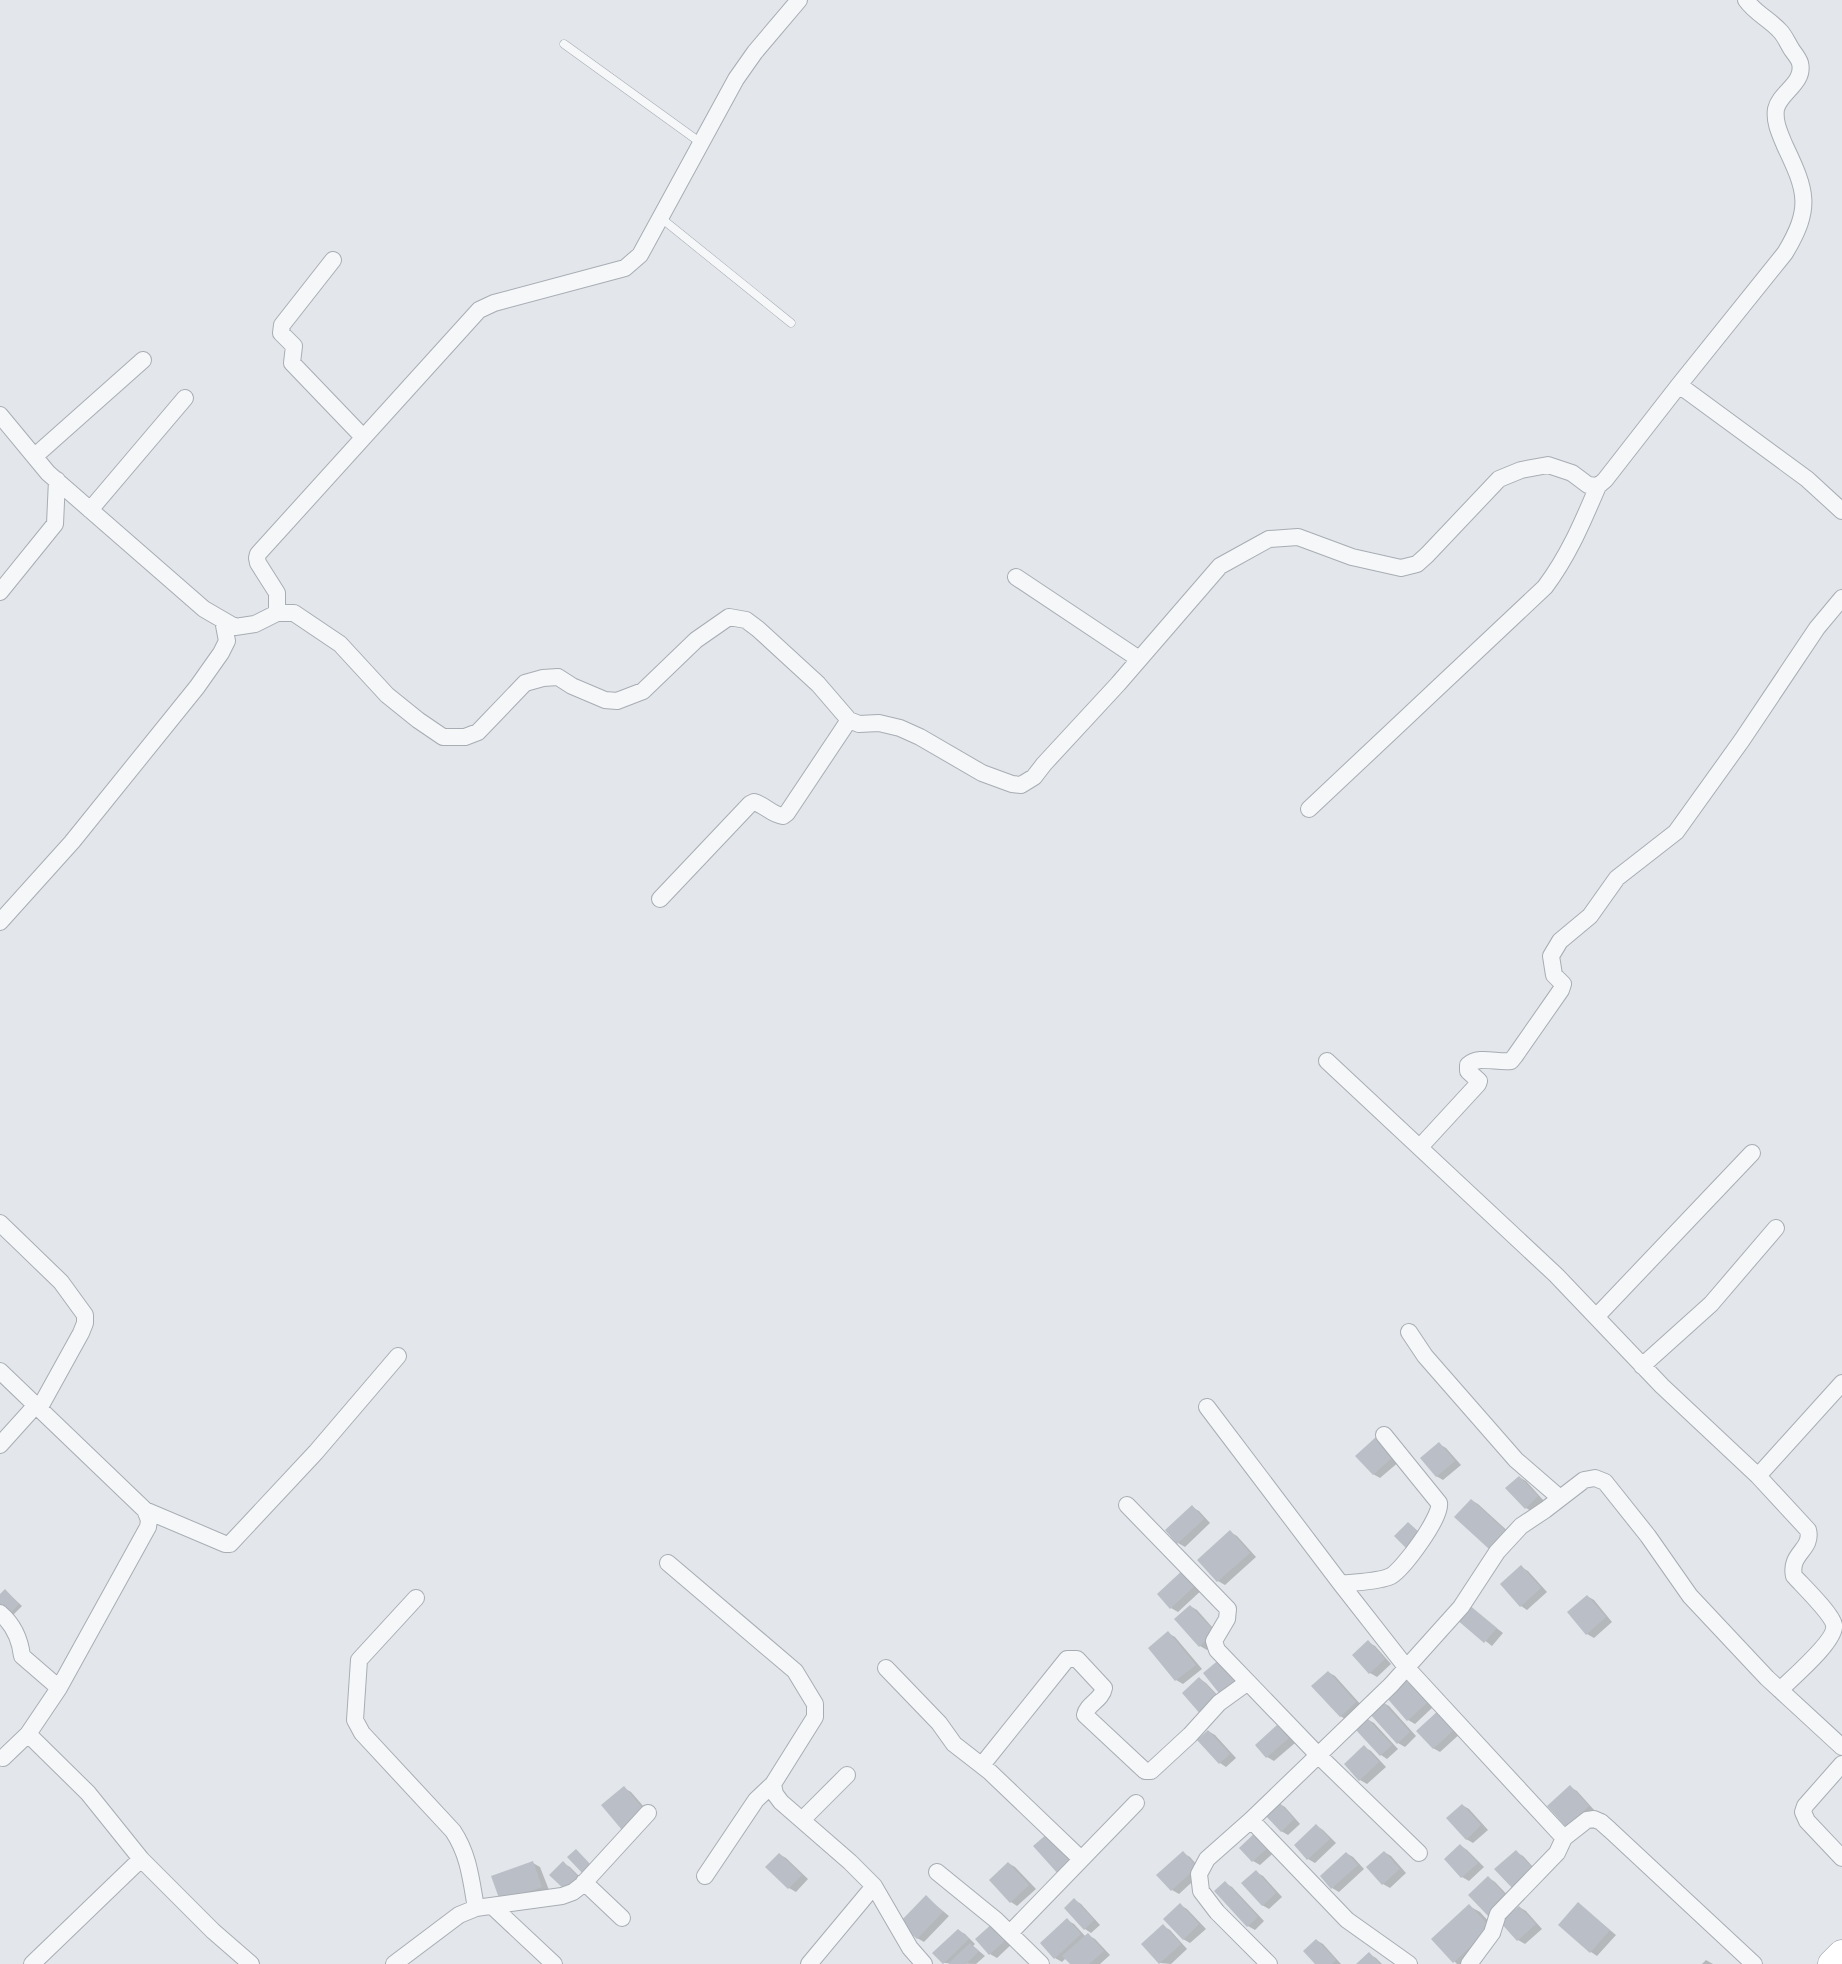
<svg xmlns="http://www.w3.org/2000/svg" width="1842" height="1964" viewBox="0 0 1842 1964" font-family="Montserrat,sans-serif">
<rect width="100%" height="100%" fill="#e3e6ea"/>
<!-- shadow -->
<path fill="#0003" d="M1377,1439L1400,1461L1380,1478L1373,1474Z
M1439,1444L1446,1448L1461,1465L1443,1480L1436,1476Z
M1519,1477L1526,1481L1544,1501L1533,1512L1526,1508Z
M1471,1500L1478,1504L1512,1535L1456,1516Z
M1192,1507L1199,1511L1210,1523L1185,1547L1178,1543Z
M1230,1532L1237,1536L1256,1557L1225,1585L1218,1581L1199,1560Z
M1521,1567L1528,1571L1547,1592L1527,1610L1521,1606Z
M1186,1570L1205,1587L1178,1612L1171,1608Z
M8,1593L22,1606L12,1616L0,1605V1596Z
M1587,1596L1594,1600L1612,1622L1594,1638L1587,1634Z
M1190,1606L1197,1610L1221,1637L1207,1650L1200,1646Z
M1468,1606L1503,1633L1492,1646L1457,1619Z
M1168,1633L1175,1637L1202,1669L1183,1684L1176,1680Z
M1368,1642L1375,1646L1391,1664L1377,1677L1370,1673Z
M1328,1672L1335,1676L1362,1706L1347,1720L1340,1716Z
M1200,1679L1206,1683L1226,1704L1183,1693Z
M1406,1681L1412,1685L1433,1707L1415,1724L1408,1720Z
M1382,1702L1389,1706L1416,1736L1405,1747L1398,1743Z
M1446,1715L1462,1732L1440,1752L1433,1748Z
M1367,1719L1374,1723L1398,1749L1387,1759L1381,1755Z
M1277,1727L1284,1731L1295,1743L1274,1761L1267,1757L1256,1746Z
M1208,1731L1215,1735L1236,1758L1226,1767L1220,1763Z
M1364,1747L1371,1751L1386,1767L1367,1784L1360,1780Z
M1570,1787L1577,1791L1595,1811L1574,1830L1567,1826Z
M624,1788L631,1792L651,1815L630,1833Z
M1278,1803L1285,1807L1300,1824L1288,1835L1281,1831Z
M1462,1805L1469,1809L1488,1830L1473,1843L1466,1839Z
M1317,1826L1323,1830L1336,1843L1315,1863L1308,1859Z
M1260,1831L1279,1848L1260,1865L1253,1861Z
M1461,1846L1467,1850L1484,1867L1469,1881L1462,1877Z
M1384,1852L1391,1856L1406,1873L1390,1888L1383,1884L1368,1867Z
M1516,1852L1523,1856L1542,1877L1522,1894Z
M1183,1853L1190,1857L1203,1872L1179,1894L1172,1890Z
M1346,1853L1353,1857L1364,1869L1339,1892L1332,1888Z
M779,1854L786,1858L808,1879L796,1892L789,1888L767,1867Z
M533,1863L540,1867L549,1890L508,1905Z
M563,1863L570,1867L585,1882L573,1894Z
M1008,1863L1015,1867L1036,1889L1017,1906L1011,1902Z
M1256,1872L1263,1876L1282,1897L1269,1909L1262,1905Z
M1489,1878L1495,1882L1515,1903L1470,1895Z
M1225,1883L1232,1887L1264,1921L1255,1930L1248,1926Z
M926,1897L949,1916L924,1942L917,1938Z
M1075,1900L1081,1904L1100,1925L1091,1933L1085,1929Z
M1578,1904L1616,1935L1597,1956L1591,1952Z
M1180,1905L1187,1909L1206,1929L1190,1943L1183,1939Z
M1469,1906L1480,1912L1501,1935L1470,1964H1457L1433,1939Z
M1519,1907L1526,1911L1542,1929L1525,1944L1518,1940L1502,1923Z
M1067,1920L1074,1924L1086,1937L1088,1935L1095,1939L1110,1955L1100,1964H1072L1066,1958L1062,1962L1055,1958Z
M994,1923L1014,1942L997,1958L990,1954Z
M1163,1926L1170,1930L1187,1949L1171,1964L1160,1963L1143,1944Z
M958,1930L965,1934L975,1944L973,1946L985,1956L976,1964L944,1963Z
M1316,1940L1323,1944L1341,1964H1317Z
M1369,1954L1376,1958L1382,1964H1358Z
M1706,1960L1713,1964H1714H1702Z"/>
<!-- building -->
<path fill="#babfc7" d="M1376,1437L1394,1456L1373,1475L1355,1456Z
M1439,1442L1455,1461L1436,1477L1420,1458Z
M1519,1476L1538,1496L1525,1509L1505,1488Z
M1471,1499L1506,1531L1489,1549L1454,1517Z
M1192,1505L1204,1519L1177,1544L1165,1530Z
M1408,1522L1420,1533L1406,1548L1394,1536Z
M1230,1530L1250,1553L1217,1582L1197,1560Z
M1521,1565L1541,1588L1520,1607L1500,1584Z
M1185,1568L1199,1582L1170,1609L1157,1594Z
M5,1589L19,1604L8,1615L0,1607V1594Z
M1587,1595L1606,1617L1586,1635L1567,1612Z
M1468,1604L1497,1628L1484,1643L1456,1619Z
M1190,1605L1215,1632L1199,1647L1174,1619Z
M1168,1631L1196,1665L1175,1681L1148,1648Z
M1368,1640L1385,1659L1369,1674L1352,1655Z
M1221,1658L1240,1682L1222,1697L1203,1673Z
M1328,1671L1356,1702L1340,1717L1311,1686Z
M1199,1677L1220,1699L1202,1716L1182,1693Z
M1405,1679L1427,1703L1407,1721L1386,1697Z
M1382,1701L1410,1732L1397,1744L1369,1713Z
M1439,1710L1456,1728L1433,1749L1416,1731Z
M1367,1718L1392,1745L1380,1756L1355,1729Z
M1277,1725L1289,1738L1266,1758L1255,1745Z
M1208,1730L1230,1754L1219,1764L1197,1740Z
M1364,1745L1379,1762L1359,1781L1344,1764Z
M1570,1785L1589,1806L1566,1827L1547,1806Z
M624,1786L645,1811L622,1830L601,1805Z
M1278,1801L1294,1819L1281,1832L1264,1814Z
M1462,1804L1481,1825L1466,1840L1446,1818Z
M1316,1824L1330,1839L1307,1860L1294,1845Z
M1259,1829L1273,1843L1252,1862L1239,1848Z
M1048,1833L1074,1861L1059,1875L1033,1846Z
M1460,1844L1478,1863L1461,1878L1444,1859Z
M576,1849L593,1867L584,1875L567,1857Z
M1516,1850L1536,1872L1515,1891L1494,1869Z
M1183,1851L1197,1867L1171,1891L1156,1875Z
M1384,1851L1400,1869L1382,1885L1366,1867Z
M1346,1852L1358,1865L1331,1889L1320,1876Z
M779,1853L802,1875L788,1889L765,1867Z
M533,1861L542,1887L500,1901L491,1876Z
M563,1861L579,1878L566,1891L549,1875Z
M1008,1862L1029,1885L1010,1903L989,1880Z
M1256,1870L1276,1893L1262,1906L1241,1883Z
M1488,1876L1509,1899L1489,1917L1468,1895Z
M1225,1881L1258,1917L1247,1927L1214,1891Z
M926,1895L943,1912L917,1939L899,1923Z
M1074,1898L1094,1920L1084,1930L1064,1908Z
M1578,1902L1610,1930L1590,1953L1558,1925Z
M1180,1903L1199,1924L1183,1940L1163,1919Z
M1469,1904L1491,1928L1453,1963L1431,1939Z
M1519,1906L1536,1924L1517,1941L1500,1922Z
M1067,1918L1081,1934L1054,1959L1040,1943Z
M994,1922L1008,1938L989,1955L975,1939Z
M1163,1924L1181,1944L1159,1964L1141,1944Z
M958,1929L969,1939L943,1964L932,1953Z
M1088,1933L1104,1951L1089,1964H1070L1062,1956Z
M1316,1939L1336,1960L1332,1964H1315L1303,1951Z
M970,1943L979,1951L966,1964H948Z
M1369,1952L1380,1964H1356Z"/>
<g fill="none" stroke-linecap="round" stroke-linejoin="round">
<defs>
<path id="lane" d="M564,44L701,143
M661,218L791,323"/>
<path id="street" d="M333,260L282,325L281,333L294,346L292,363L363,437
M1679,385L1807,479L1842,511
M0,415L48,473L204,609L235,627L255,624L277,613H294L340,644L387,695L418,720L443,737H465L478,732L525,683L543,678L558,677L572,686L605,700L617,701L643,691L696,640L729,617L746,620L758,629L818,684L849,720L859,724L879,723L900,728L920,737L982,773L1012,784L1021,785L1034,777L1044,764L1118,684L1220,566L1269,539L1298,537L1352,557L1401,568L1417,564L1427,555L1499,479L1521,470L1548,465L1572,473L1588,485L1598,486L1605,480L1679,385L1785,253C1812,208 1807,192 1785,146C1780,134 1774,122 1776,109C1780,92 1805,83 1800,63C1799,59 1795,54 1792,50C1788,44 1785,36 1780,31C1769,19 1755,13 1746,0
M35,456L143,360
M90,510L185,398
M1016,577L1139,659
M0,592L55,524L57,480
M277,613V593L258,563L257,558L258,554L479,310L494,303L625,268L640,255L736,79L755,52L799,0
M1309,809L1545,587C1569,555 1583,521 1598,486
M660,899L750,804L754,802C765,805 772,815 783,816L787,813L849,720
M0,922L72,842L197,687L221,653L227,641L223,620
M1327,1061L1556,1275L1662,1386L1758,1476L1808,1530C1813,1550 1789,1553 1794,1576C1803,1586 1832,1614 1834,1625C1837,1640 1792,1678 1780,1690
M1420,1147L1478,1084L1479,1081L1468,1071V1065C1479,1055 1497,1063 1511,1061L1515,1056L1561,990L1563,984L1554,975L1551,956L1560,941L1590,916L1617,878L1676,832L1742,740L1817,628L1842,598
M0,1223L61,1282L85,1315V1323L81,1333L39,1409
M1596,1317L1752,1153
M1409,1332L1425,1356L1516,1460L1560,1498
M1642,1366L1711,1304L1776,1228
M0,1371L145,1510L149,1520L148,1527L59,1688
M1207,1407L1341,1584L1406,1667L1564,1838
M0,1445L36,1405
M1758,1476L1842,1383
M1127,1505L1228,1609L1227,1619L1214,1641L1217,1650L1319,1756L1419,1853
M145,1510L225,1544H230L316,1452L398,1356
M668,1563L795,1671L815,1704V1717L773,1784L775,1794L781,1802L850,1862L874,1886L910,1948L924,1964
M1341,1584C1354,1582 1379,1582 1391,1576C1403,1569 1442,1517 1439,1503L1384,1435
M416,1598L359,1660L355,1720L362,1733L453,1831C469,1855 471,1880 476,1908
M0,1613C13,1624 20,1639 22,1656L59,1688L28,1734L3,1758
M886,1668L939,1723L954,1744L990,1772L1081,1859
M28,1734L88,1793L141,1859L213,1931L251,1964
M1842,1764L1805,1806L1803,1812L1807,1821L1842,1858
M982,1765L1067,1659H1077L1104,1688C1102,1700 1087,1704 1085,1715L1145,1771H1151L1190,1735L1219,1703L1248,1682
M802,1820L847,1775
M1251,1820L1347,1920L1409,1964
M937,1872L996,1920L1041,1964
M705,1876L756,1800L773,1784
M584,1882L622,1918
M492,1906L554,1964
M1010,1933L1136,1803
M32,1964L141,1859
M394,1964L459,1915L476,1908L562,1896L573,1892L582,1885L648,1813
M809,1964L874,1886
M1269,1964L1217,1912L1201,1891L1199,1874L1207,1859L1251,1820L1391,1685L1461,1607L1497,1552L1521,1526L1545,1510L1584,1480L1595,1478L1605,1482L1648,1536L1690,1596L1767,1678L1842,1747
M1469,1964L1492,1933L1498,1914L1557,1853L1564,1838L1587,1820L1594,1819L1601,1822L1610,1830L1754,1964"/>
<path id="highway" d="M1832,1964L1842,1954"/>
</defs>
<!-- lane casing -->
<use href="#lane" stroke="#a8adb4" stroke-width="9"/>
<!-- street casing -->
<use href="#street" stroke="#a8adb4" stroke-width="18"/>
<!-- highway casing -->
<use href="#highway" stroke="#8b93a0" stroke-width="29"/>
<!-- lane -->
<use href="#lane" stroke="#f5f7f9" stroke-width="8"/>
<!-- street -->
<use href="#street" stroke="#f5f7f9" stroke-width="16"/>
<!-- highway -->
<use href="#highway" stroke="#fff" stroke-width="28"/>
</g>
</svg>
